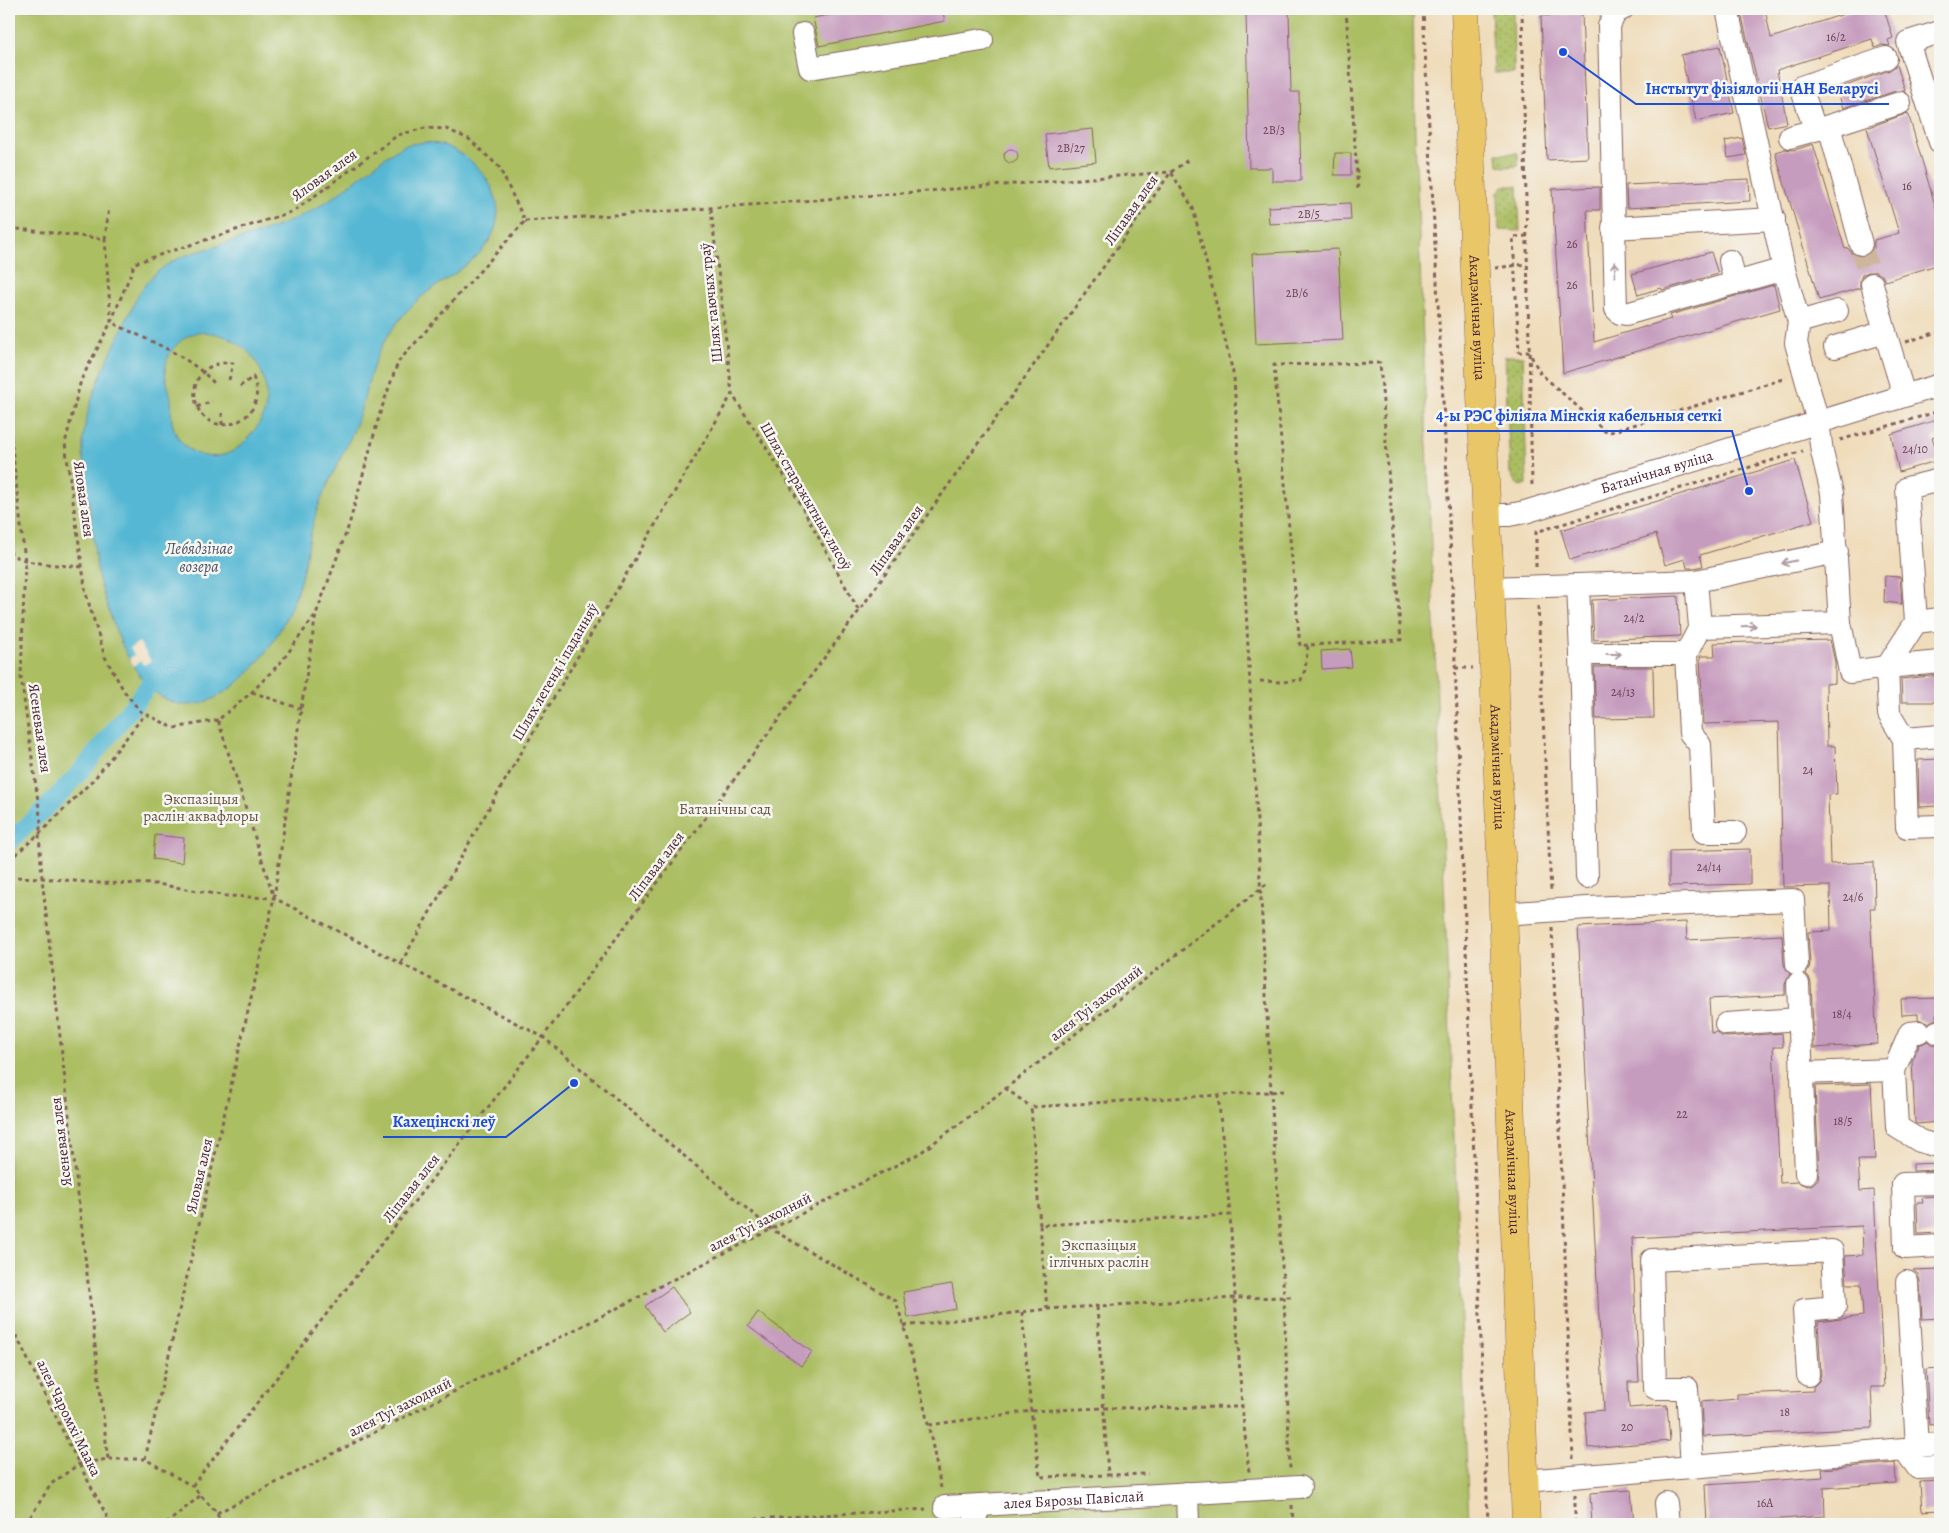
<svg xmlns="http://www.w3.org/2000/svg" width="1949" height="1533" viewBox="0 0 1949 1533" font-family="Alegreya,serif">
<defs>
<pattern id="grass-dots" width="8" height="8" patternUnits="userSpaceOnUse" patternTransform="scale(1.25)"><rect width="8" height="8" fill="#abbe62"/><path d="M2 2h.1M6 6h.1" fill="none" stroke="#8d9a51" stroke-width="1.8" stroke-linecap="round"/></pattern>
</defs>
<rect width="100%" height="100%" fill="#f6f6f2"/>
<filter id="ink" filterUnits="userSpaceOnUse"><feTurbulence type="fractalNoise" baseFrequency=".02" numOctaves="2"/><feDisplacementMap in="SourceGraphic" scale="10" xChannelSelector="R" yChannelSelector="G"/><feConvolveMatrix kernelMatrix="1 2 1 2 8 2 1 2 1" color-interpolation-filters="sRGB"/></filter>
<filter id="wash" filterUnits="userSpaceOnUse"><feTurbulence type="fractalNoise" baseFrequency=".0096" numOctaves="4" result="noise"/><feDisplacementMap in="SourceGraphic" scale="20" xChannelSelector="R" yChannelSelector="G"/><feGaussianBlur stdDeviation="1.12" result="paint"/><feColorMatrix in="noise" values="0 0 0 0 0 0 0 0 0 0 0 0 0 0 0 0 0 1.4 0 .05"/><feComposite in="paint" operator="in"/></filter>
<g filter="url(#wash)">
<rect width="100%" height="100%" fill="#efdcba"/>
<!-- grass -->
<path fill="url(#grass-dots)" stroke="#7a6e46" d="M1491,9H1513L1514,73H1494Z
M1518,153V166L1504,167L1498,165L1497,154Z
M1503,186H1518L1520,231L1499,230L1498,192Z
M1505,356H1523L1527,484L1520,486L1516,483L1510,474Z"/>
<!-- garden -->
<path fill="#abbe62" stroke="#7a6e46" d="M9,9H1413L1415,134L1469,1524H9Z"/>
<!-- water -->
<path fill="#54b7d3" stroke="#4f6b7f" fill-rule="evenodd" d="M425,142C433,143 441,144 448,147C475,158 503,190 497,220C491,258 447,276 420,298C406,311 392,327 383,344C370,367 366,396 357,422C345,453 327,481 316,513C309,536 306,559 300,582C288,621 267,659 235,685C220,696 206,705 187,705C138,703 115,631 103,593C95,569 94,543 91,518C88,493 82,467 83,442C85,397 118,340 136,299C149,276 160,267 184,256C227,242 274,232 314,209C344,193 367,168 395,151L405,145ZM198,332C241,331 273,367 265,410C262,423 249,438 239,447C216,465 184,457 174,429C170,419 172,409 171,399C170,390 166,382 165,373C165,353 180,337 198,332Z"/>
<!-- pier -->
<path fill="#efdcba" d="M139,642L151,661L144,665L141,661L133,666L129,659L134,655L130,648Z"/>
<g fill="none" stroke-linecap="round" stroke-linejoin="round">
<!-- canal -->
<path stroke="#54b7d3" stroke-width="18" d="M9,842L48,806L83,769L149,685"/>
</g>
<g id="blocks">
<!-- building -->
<path fill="#c69cbe" d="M861,9H942L945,21L819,46L813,18Z
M1253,9H1289L1291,92H1299L1301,181H1272V168H1249L1246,12H1253Z
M1740,9H1765L1771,38L1859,9H1884L1893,38L1888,40L1890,46L1882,45L1875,48L1872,39L1777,70L1787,123L1768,127Z
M1582,14L1588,158L1547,160L1541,16Z
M1720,46L1734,113L1696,121L1681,55Z
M1897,65L1905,91H1896L1843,108L1837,89L1890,70Z
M1908,113L1940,222V264L1885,281L1882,275L1876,272H1868L1862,275L1860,280V288L1819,300L1775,152L1785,149L1794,150L1813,144L1845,249L1848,248L1851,253L1857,256H1865L1870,254L1874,248V240L1899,233L1867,128Z
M1093,129L1096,162L1049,167L1045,134Z
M1742,138L1746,155L1728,158L1725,141Z
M1004 156a7 7 0 1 1 14 0a7 7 0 1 1-14 0Z
M1335,153H1351V175H1334Z
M1749,179L1750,201L1627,208L1626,185Z
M1600,187V210H1587L1594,342L1671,319L1670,315L1774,285L1780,309L1563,373L1552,189Z
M1350,203L1351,220L1269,224L1268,207Z
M1338,249L1343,340L1256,344L1252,254Z
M1711,252L1718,274L1662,290L1661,288L1638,295L1632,274Z
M1940,419V435L1932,438L1939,460L1899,472L1891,434Z
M1795,460L1813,521L1700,555L1703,566L1694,568H1687L1685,559L1665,565L1656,534L1570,560L1561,530Z
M1885,576L1900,577L1902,604L1884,602Z
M1678,596L1680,636L1594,640L1592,600Z
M1830,640L1835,662V683L1826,684L1827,746H1835L1837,794L1828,795L1830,864L1874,862L1875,908H1870L1877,1044L1814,1048L1811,983L1809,977L1806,974L1809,969L1810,963L1808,932L1831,931L1830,886L1783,887L1779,722L1703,724L1700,656H1715L1714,643Z
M1350,649L1352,667L1322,669L1321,651Z
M1594,667H1653L1654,718L1596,719Z
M1940,675V702H1902L1901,679Z
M1940,759V806L1919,807L1918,760Z
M155,835L184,838L182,863L153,859Z
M1750,849V884L1669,886V851Z
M1686,922L1687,940L1782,935L1784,965L1790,974L1785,984V995L1709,999L1711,1033L1716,1032L1721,1036L1727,1037L1782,1033L1783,1047H1773L1780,1183L1797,1182L1807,1186L1813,1184L1818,1179L1819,1172L1815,1086L1871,1084L1875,1160H1858L1860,1191L1874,1190L1876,1236L1884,1387H1871L1873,1428L1703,1437L1701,1402L1737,1399V1394L1813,1391V1387L1819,1381L1821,1374L1818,1322L1863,1316L1861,1284H1847L1845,1256L1863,1255L1862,1226L1632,1238L1639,1382H1628L1629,1408L1667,1405L1670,1441L1588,1448L1585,1412L1604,1410L1578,927Z
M1940,998V1014H1936V1019L1928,1023L1918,1019V1014L1902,1015L1901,999Z
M1928,1041L1931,1044L1940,1045V1122L1917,1124L1915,1123L1912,1061L1919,1045Z
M1940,1163V1170L1913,1171V1164Z
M1940,1196V1233L1918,1234L1917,1203H1923L1922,1197Z
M1940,1269V1318L1922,1319L1920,1281L1918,1274L1913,1270Z
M952,1284L956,1309L908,1318L903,1292Z
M672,1287L690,1312L663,1332L645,1306Z
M758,1312L812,1352L801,1366L748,1326Z
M1940,1368V1424L1929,1425L1926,1369Z
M1895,1463L1896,1483L1824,1488L1825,1516L1707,1524L1705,1485L1823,1477L1822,1469Z
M1940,1481V1510L1922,1511L1920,1482Z
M1631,1490L1634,1524H1592L1590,1493Z"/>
</g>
</g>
<g filter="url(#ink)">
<use href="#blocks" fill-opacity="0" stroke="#84615d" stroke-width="1"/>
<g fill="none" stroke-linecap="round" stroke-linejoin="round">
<!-- minor-tunnel -->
<path stroke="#ceb69d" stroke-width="22" stroke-dasharray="22 11" stroke-linecap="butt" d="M1861,244L1872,284"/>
<defs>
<g id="minor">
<path d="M1622,9L1615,13L1609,26L1616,309L1620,313L1626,314L1784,269"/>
<path d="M1727,9L1784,269L1799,322"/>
<path d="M1940,32L1908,42L1940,142"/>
<path d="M803,34L810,68L982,40"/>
<path d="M1829,126L1900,103"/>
<path d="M1815,129L1801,87L1886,58"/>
<path d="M1790,137L1829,126L1861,244"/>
<path d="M1613,228L1774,219"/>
<path d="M1730,261L1735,283"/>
<path d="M1872,284L1885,332"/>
<path d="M1835,347L1885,332L1904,395"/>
<path id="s1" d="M1487,515H1509L1525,512L1940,385"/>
<path d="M1578,585L1581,654H1686"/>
<path d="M1490,588L1696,581"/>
<path d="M1916,622L1940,619"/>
<path d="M1840,623L1850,672L1887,667L1889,714L1904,739L1907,827L1940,826"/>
<path d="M1700,627L1840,623L1832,493L1822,452L1818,422L1796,343L1799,322L1837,311"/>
<path d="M1581,654L1587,877"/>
<path d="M1887,667L1916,622L1907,488L1940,480"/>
<path d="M1887,667L1940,662"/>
<path d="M1904,739L1940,736"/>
<path d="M1735,832H1704L1700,745L1690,733L1686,654L1700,627L1696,581L1837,552"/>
<path d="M1502,914L1587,908L1793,900L1797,964"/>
<path d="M1798,984L1806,1173"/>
<path d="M1726,1024L1799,1019"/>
<path d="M1937,1032H1940"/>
<path d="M1894,1070L1910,1033L1919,1032"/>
<path d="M1801,1073L1894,1070L1897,1127L1920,1141L1940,1147"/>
<path d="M1940,1183L1903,1184L1905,1248L1940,1246"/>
<path d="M1907,1282L1917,1446L1940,1444"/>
<path d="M1692,1467L1687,1388H1655L1652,1260L1832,1251L1835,1307L1804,1310L1808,1375"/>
<path d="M1525,1481L1904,1449L1918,1468L1940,1467"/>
<path d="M1187,1493L1188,1524"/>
<path d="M1666,1503L1668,1524"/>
<path id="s2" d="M945,1507L1300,1487"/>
<path d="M973,1524L980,1505"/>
</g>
<g id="major">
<path id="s3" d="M1465,9L1475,270L1494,668L1526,1524"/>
</g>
</defs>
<!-- minor casing -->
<use href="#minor" stroke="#84615d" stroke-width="24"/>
<!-- major casing -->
<use href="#major" stroke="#84615d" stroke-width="29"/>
<!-- path -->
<path stroke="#84615d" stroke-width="3" stroke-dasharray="4 4" stroke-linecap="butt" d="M1346,9L1358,191
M1423,9L1451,557L1488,1524
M1522,9L1532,487
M711,209L732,394L787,480L859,611
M525,221C741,207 956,188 1171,172L1188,160
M9,228L105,239L111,322C146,340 188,354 215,384
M1527,236L1513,237L1519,352H1529L1540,373L1607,433L1786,378
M105,239L109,207
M1495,268L1527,264
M1906,342L1940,331
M229,380L233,363C219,362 207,365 199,377C194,385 194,394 196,403C208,444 272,422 253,377L239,387
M197,407L212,401
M9,421L25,561L21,677L41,823L39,834L42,878L108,1459
M222,425V409
M1840,440L1940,411
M9,551C18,565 65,565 82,567
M1536,567V532L1803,451
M1538,606L1551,892
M1455,668H1473
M1260,681L1282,682L1301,680L1305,670L1308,645L1401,640L1380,363L1274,365L1300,646L1308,645
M252,692L301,709
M218,720L174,728L140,711L124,691L105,657L86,594L65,443L81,380L111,322L135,263L294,211L398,135L425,128L446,129L469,139L499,167L525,221L398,362L380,413L349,525L316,614L282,661L252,692L218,720L274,898
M9,860L39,834L95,778L145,714
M9,877L42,878L97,883L157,884L227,896L274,898L543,1037L771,1229L896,1301C915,1362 929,1425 941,1488
M1552,928L1573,1459
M401,963L493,801L732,394
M1005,1088L1031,1107
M1218,1094L1230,1215
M1040,1225L1031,1107L1284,1091
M1097,1307L1108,1475L1148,1474
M1047,1309L1040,1225L1230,1215L1242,1407L1249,1472
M1022,1312L1031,1411L1040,1477L1108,1475
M9,1321L79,1464L111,1524
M904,1326L1047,1309L1235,1298L1294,1297
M929,1425L1031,1411L1103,1408L1242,1407
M145,1459L274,898L301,709L316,614
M192,1486L543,1037L859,611L1171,172L1193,208L1234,377L1271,1092L1284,1297L1290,1469
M1575,1495V1524
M1292,1505L1293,1524
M217,1513L920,1153L982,1107L1269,882
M26,1524L51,1484L79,1464L108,1459H145L192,1486L217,1513L221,1524
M166,1524L201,1495
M667,1524L926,1509"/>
<!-- minor -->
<use href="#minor" stroke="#fff" stroke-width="22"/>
<!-- major -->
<use href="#major" stroke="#e9c769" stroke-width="28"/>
</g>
<!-- one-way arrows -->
<defs><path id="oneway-shaft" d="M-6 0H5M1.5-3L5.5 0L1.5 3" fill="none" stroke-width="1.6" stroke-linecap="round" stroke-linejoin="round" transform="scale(1.25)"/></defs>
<g stroke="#ae9aa0">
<use href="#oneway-shaft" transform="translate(1615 269) rotate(-92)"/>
<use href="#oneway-shaft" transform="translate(1789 562) rotate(168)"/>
<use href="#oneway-shaft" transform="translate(1749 626) rotate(-2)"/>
<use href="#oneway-shaft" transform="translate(1614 654)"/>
</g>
</g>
<g text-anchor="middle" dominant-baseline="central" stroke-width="5" stroke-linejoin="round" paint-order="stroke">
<!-- number labels -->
<g font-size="12" fill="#693e50">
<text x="1836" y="37">16/2</text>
<text x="1274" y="130">2В/3</text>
<text x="1071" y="148">2В/27</text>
<text x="1907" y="186">16</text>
<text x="1309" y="214">2В/5</text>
<text x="1572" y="244">26</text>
<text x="1572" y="285">26</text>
<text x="1297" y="293">2В/6</text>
<text x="1915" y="449">24/10</text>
<text x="1634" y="618">24/2</text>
<text x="1623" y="692">24/13</text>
<text x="1808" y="770">24</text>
<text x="1709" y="867">24/14</text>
<text x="1853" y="897">24/6</text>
<text x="1842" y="1014">18/4</text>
<text x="1682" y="1114">22</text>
<text x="1843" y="1121">18/5</text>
<text x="1785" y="1412">18</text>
<text x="1627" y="1427">20</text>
<text x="1765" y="1503">16А</text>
</g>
<!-- street labels -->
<g font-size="15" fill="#4a1f2b" stroke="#f6f6f2">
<text transform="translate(324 175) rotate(-36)">Яловая алея</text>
<text transform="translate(1131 210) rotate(-55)">Ліпавая алея</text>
<text transform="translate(711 303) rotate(-96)">Шлях гаючых траў</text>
<text stroke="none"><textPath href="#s3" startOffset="309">Акадэмічная вуліца</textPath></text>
<text stroke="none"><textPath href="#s1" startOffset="176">Батанічная вуліца</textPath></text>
<text transform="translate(806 496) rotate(60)">Шлях старажытных лясоў</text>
<text transform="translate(84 499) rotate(82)">Яловая алея</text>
<text transform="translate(896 540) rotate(-55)">Ліпавая алея</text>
<text transform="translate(555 672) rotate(-60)">Шлях легенд і паданняў</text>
<text transform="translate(40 728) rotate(82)">Ясеневая алея</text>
<text stroke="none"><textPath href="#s3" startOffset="759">Акадэмічная вуліца</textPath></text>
<text transform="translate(656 866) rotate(-53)">Ліпавая алея</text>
<text transform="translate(1096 1003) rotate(-38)">алея Туі заходняй</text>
<text transform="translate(61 1142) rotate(-97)">Ясеневая алея</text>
<text stroke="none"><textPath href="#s3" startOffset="1164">Акадэмічная вуліца</textPath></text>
<text transform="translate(199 1176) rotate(-77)">Яловая алея</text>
<text transform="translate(411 1188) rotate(-52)">Ліпавая алея</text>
<text transform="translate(760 1222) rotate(-27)">алея Туі заходняй</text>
<text transform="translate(400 1407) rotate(-27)">алея Туі заходняй</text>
<text transform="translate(69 1418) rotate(64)">алея Чаромхі Маака</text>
<text stroke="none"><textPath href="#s2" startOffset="129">алея Бярозы Павіслай</textPath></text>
</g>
<!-- park labels -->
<g font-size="15" fill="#674f3c" stroke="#f6f6f2">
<text x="201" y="799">Экспазіцыя<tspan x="201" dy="17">раслін аквафлоры</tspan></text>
<text x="725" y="809">Батанічны сад</text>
<text x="1099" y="1245">Экспазіцыя<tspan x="1099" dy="17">іглічных раслін</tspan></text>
</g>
<!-- water labels -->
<g font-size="16" font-style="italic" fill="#4e5466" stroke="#f6f6f2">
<text x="199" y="549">Лебядзінае<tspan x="199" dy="18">возера</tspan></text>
</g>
</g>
<!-- callouts -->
<path fill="none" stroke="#1d4ed8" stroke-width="2" d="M1563 52L1636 104H1889M1749 491L1732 431H1427M574 1083L506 1137H383"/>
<g fill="#1d4ed8" stroke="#f6f6f2" stroke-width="2">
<circle cx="1563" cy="52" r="5"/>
<circle cx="1749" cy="491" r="5"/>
<circle cx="574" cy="1083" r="5"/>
</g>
<g font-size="16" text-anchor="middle" font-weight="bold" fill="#1d4ed8" stroke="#f6f6f2" stroke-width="5" stroke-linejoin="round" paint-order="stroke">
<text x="1762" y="94">Інстытут фізіялогіі НАН Беларусі</text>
<text x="1579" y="421">4-ы РЭС філіяла Мінскія кабельныя сеткі</text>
<text x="444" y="1127">Кахецінскі леў</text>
</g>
<!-- margin -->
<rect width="1949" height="1533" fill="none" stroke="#f6f6f2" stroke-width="30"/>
</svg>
